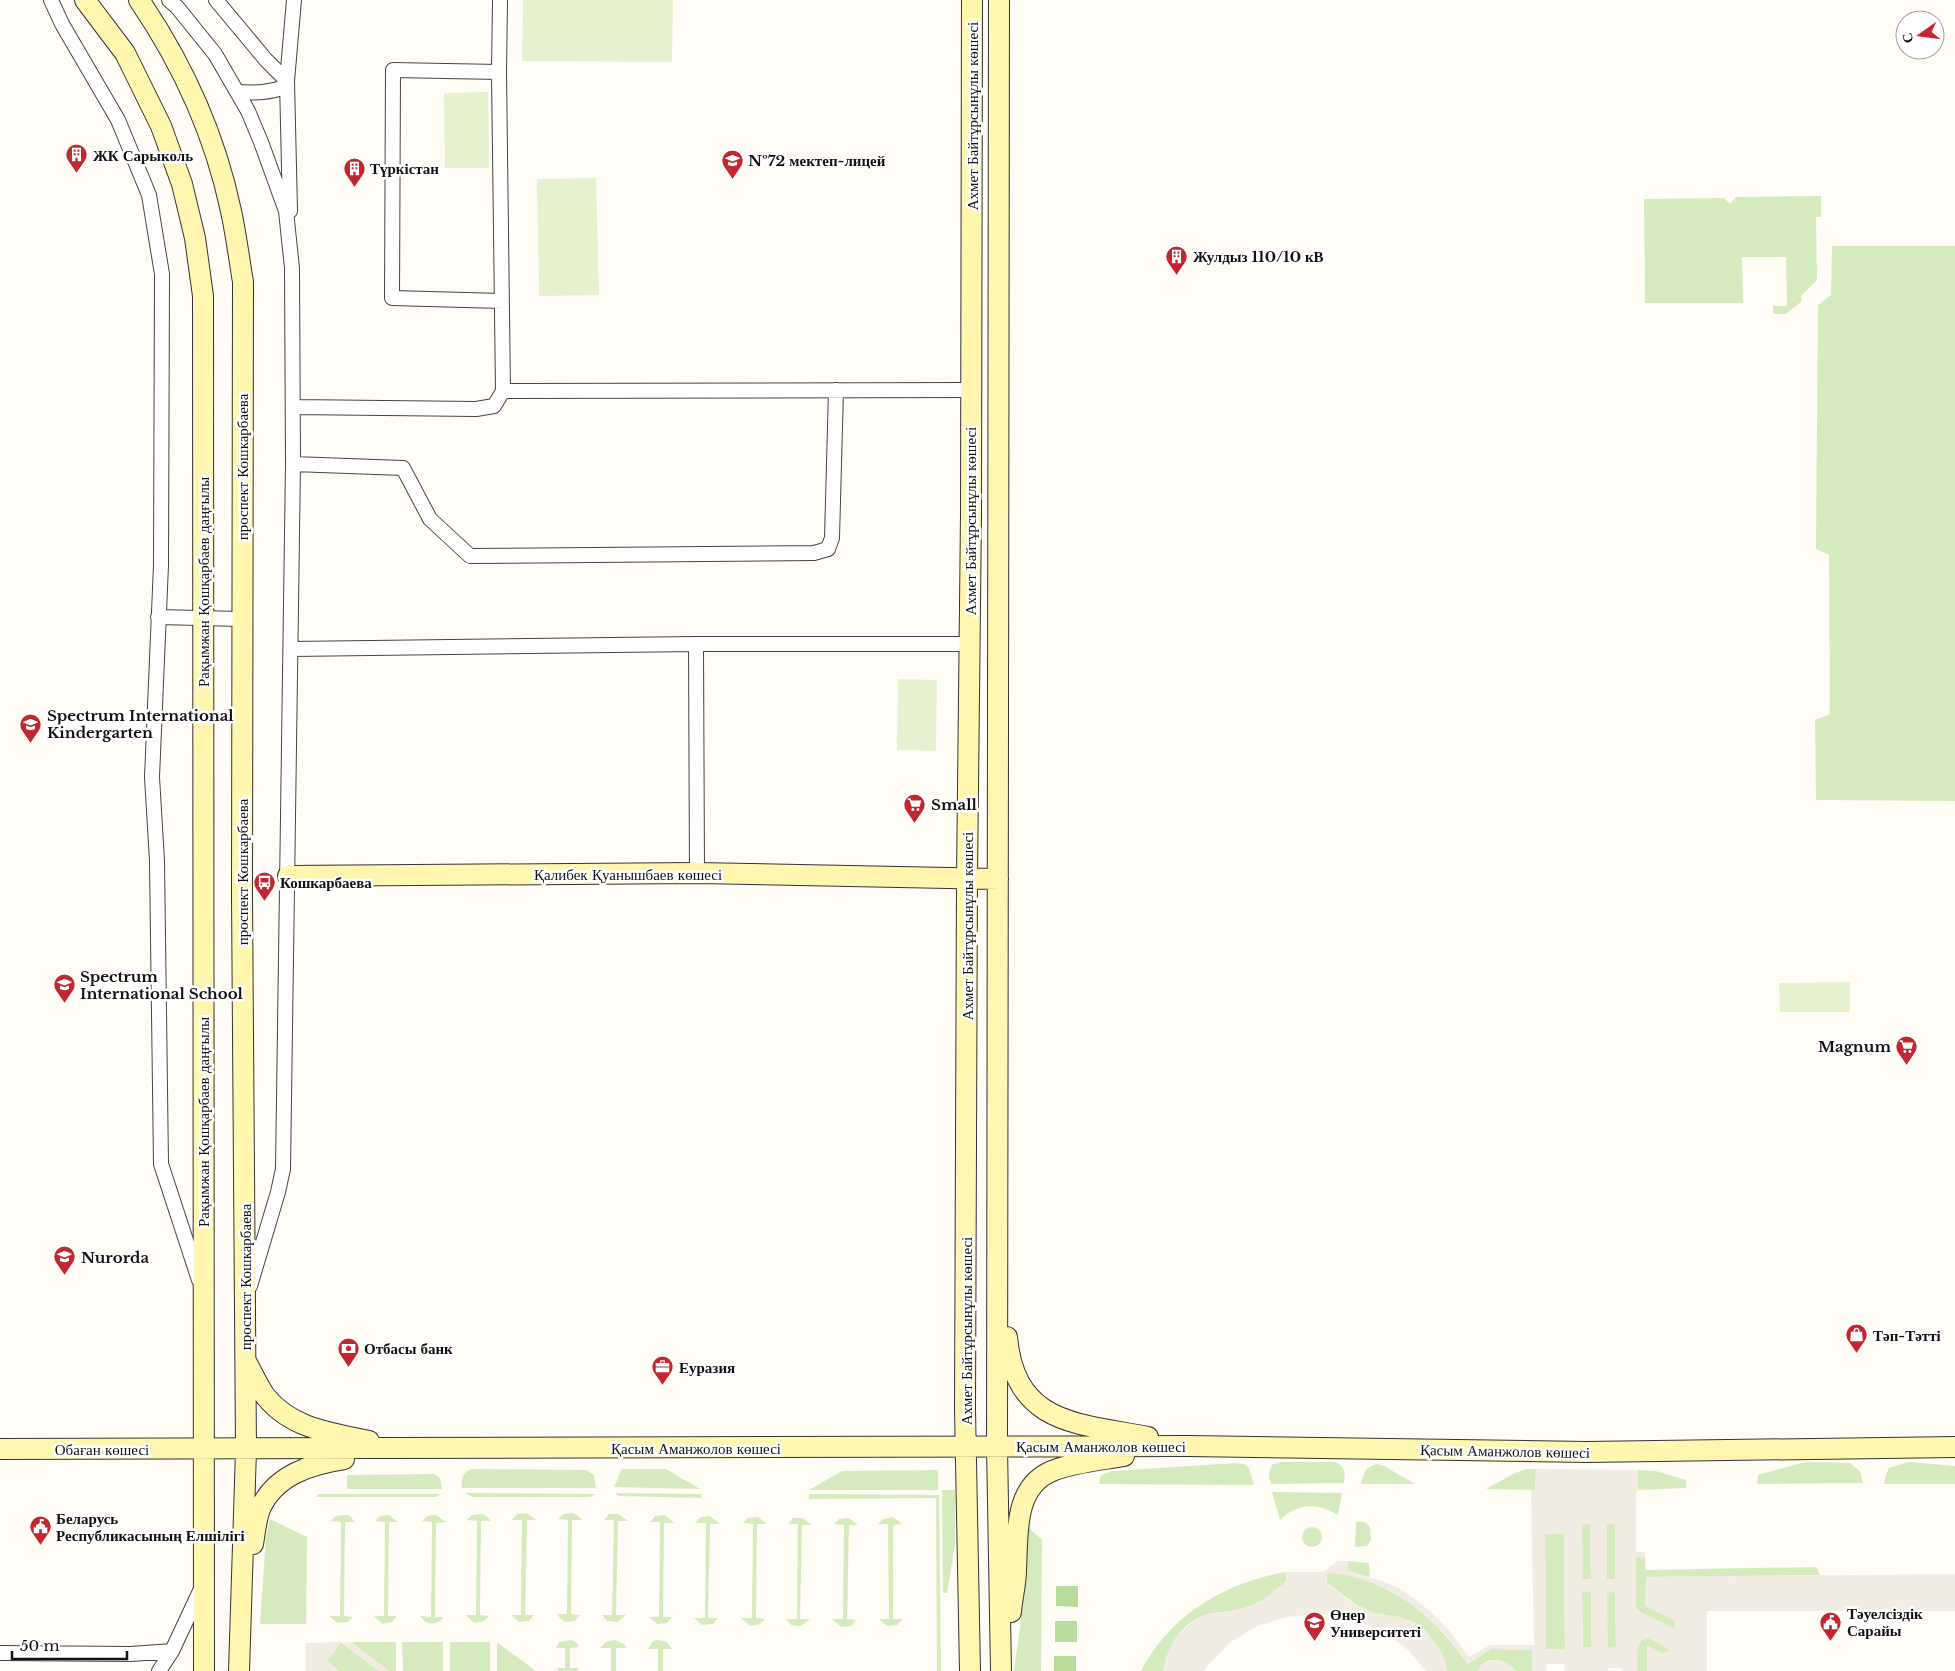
<svg xmlns="http://www.w3.org/2000/svg" width="1955" height="1671" viewBox="0 0 1955 1671" font-family="'Libre Baskerville',serif">
<rect width="100%" height="100%" fill="#fffdf5"/>
<!-- green -->
<path fill="#d5ebbd" d="M1821,196V217H1816L1817,280L1801,296L1802,301L1786,314H1773V306H1787L1786,257H1742L1743,303H1645L1644,199L1724,198L1730,204L1736,197Z
M1832,246H1955V801L1816,800L1815,720L1830,714L1829,555L1816,549L1818,305L1831,295Z
M1281,1462H1335C1345,1466 1346,1473 1344,1483L1271,1484L1269,1476L1270,1469L1273,1464Z
M1805,1462L1850,1463L1860,1471L1863,1483L1757,1484L1758,1475Z
M1909,1462L1955,1466V1484H1884L1886,1475L1889,1468Z
M1236,1463L1244,1464L1249,1468L1254,1485L1099,1484L1101,1475L1113,1471Z
M1377,1464L1384,1466L1415,1484H1361C1364,1474 1365,1466 1377,1464Z
M471,1469L586,1470L594,1475L596,1488H462C461,1479 462,1474 471,1469Z
M622,1469H666L700,1489L614,1487Z
M1526,1469H1536L1535,1490L1486,1489L1515,1473Z
M938,1470V1490H809L842,1471Z
M1638,1470L1656,1471L1686,1480V1488L1638,1490Z
M434,1474L440,1478L442,1489H347V1475Z
M942,1490H955V1544L947,1593H943Z
M1272,1492L1342,1493L1338,1515C1317,1502 1297,1503 1280,1520Z
M465,1493L596,1494L590,1497H473Z
M614,1493L702,1494L701,1498L619,1496Z
M317,1494H441L436,1497H317Z
M809,1494L939,1495L941,1671H937L936,1498L809,1499Z
M527,1513L536,1520H527L525,1615H534L529,1621L519,1622L511,1615H521L522,1520H512L517,1514Z
M572,1513L577,1515L582,1520H572L571,1614L580,1615L575,1621L565,1622L556,1614H567L568,1520L558,1519L563,1514Z
M482,1514L486,1516L491,1521H481L480,1615L489,1616L484,1621L474,1623L466,1615H476L477,1521L467,1520L472,1515Z
M609,1514H618L628,1521H618L616,1615H626L617,1622L607,1621L602,1615H612L614,1520H604Z
M345,1515L350,1516L355,1522H345L344,1616L353,1617L348,1622L337,1623L329,1616H340L341,1522L330,1521L336,1516Z
M389,1515L398,1522H389L388,1616H397L392,1622L382,1624L374,1616H384L385,1522L375,1521L380,1516Z
M436,1515L446,1522L436,1523L435,1617H444C437,1626 427,1626 420,1616L431,1617L432,1522L422,1521L427,1516Z
M665,1515L674,1523H664L663,1617H672L667,1623L657,1624L649,1617H659L660,1522H650L655,1516Z
M710,1516L720,1524H710L708,1618H718L713,1624L702,1625L694,1618H705L706,1523H695L701,1517Z
M758,1517L767,1524H757L756,1618L765,1619L760,1624L750,1626L741,1618H752L753,1524L743,1523L748,1518Z
M893,1517L902,1524L893,1525V1619H903L897,1625L887,1626L879,1619H889L888,1524H878L883,1519Z
M793,1518H802L812,1525H802L800,1619H810L801,1626L791,1625L786,1619H797L798,1524H788Z
M849,1518L858,1525H849L847,1619L856,1620L851,1626L841,1627L832,1619H843L844,1525L834,1524L839,1519Z
M270,1519L307,1537L306,1624H260L266,1537Z
M1022,1521L1042,1540L1041,1671H1014L1021,1620Z
M1356,1522H1365L1370,1527L1371,1540L1367,1546L1355,1547Z
M1582,1524H1590L1591,1579L1582,1580Z
M1607,1524H1615L1616,1580L1607,1579Z
M1302 1537a10 10 0 1 1 20 0a10 10 0 1 1-20 0Z
M1545,1534H1564L1565,1649L1546,1650Z
M1636,1557H1645L1646,1570L1815,1567L1817,1568L1820,1575L1646,1577L1676,1621V1630L1641,1613L1636,1608Z
M1348,1561L1369,1563L1370,1577L1347,1571Z
M1285,1572L1287,1580C1276,1592 1263,1601 1248,1607C1235,1612 1220,1611 1206,1615C1181,1622 1168,1647 1163,1671H1141C1171,1614 1223,1584 1285,1572Z
M1326,1572C1391,1578 1431,1613 1468,1664L1491,1649L1532,1650V1671H1516C1506,1659 1485,1654 1478,1671H1447L1446,1666L1427,1632C1407,1613 1391,1620 1369,1611C1351,1603 1342,1593 1327,1583Z
M1582,1592H1591V1647H1583Z
M1607,1592H1615L1616,1648H1607Z
M1643,1639H1651L1670,1650L1663,1654L1647,1646V1671H1637C1636,1660 1634,1647 1643,1639Z
M571,1640L577,1643L579,1647L570,1648V1668H579L576,1671H559L557,1668H565V1648H556L559,1642Z
M615,1640L624,1644L627,1648H616V1671H611V1648H600L606,1642Z
M658,1640L667,1642L672,1649H663V1671H658V1649H648L653,1641Z
M341,1642L342,1643L379,1671H339L327,1661Z
M351,1642H396V1671H389Z
M402,1642H443V1671H403Z
M450,1642H490V1671H450Z
M497,1642L536,1671H497Z"/>
<!-- forest -->
<path fill="#b9dc9c" d="M1056,1586H1078V1607L1056,1606Z
M1055,1621H1077V1642H1055Z
M1054,1656H1076V1671H1054Z"/>
<!-- pitch -->
<path fill="#e6f2cf" d="M523,0H673L672,62L522,61Z
M488,92L489,168H445L444,93Z
M596,178L599,295L539,296L537,179Z
M898,679L937,680L936,751L897,750Z
M1850,982V1012H1780L1779,983Z"/>
<!-- plaza -->
<path fill="#f1ede2" fill-rule="evenodd" d="M1536,1469L1638,1470V1490L1636,1493V1552H1645V1557H1636V1608L1642,1613L1675,1629V1621L1645,1606L1646,1577L1955,1574V1611H1707V1671H1647V1645L1663,1654L1670,1650L1651,1639H1646L1641,1641L1638,1646L1637,1671H1622V1668H1608V1671H1565L1564,1664H1547L1546,1671H1532V1650L1491,1649L1468,1664L1445,1634L1412,1604L1380,1586L1369,1582L1347,1575L1326,1573L1327,1583L1351,1602L1375,1613L1400,1617L1414,1622L1423,1628L1438,1646L1445,1659L1447,1671H1426L1408,1650L1395,1640L1366,1624L1335,1615L1319,1614L1286,1617L1255,1627L1228,1644L1203,1671H1163L1166,1657L1175,1638L1192,1622L1208,1614L1234,1611L1258,1603L1287,1581L1285,1572H1323L1338,1561H1348V1571L1385,1582L1402,1590L1429,1610L1449,1630L1469,1657L1490,1645H1534L1531,1494V1490H1535ZM1590,1524L1591,1579L1583,1580L1582,1525ZM1607,1524H1615V1580L1607,1579ZM1545,1534H1564L1565,1649H1546ZM1582,1592H1591V1647H1583ZM1615,1592L1616,1647L1608,1648L1607,1593Z
M341,1642L327,1661L339,1671H306V1643Z
M351,1642L389,1671H379L342,1643Z
M1493,1660L1506,1662L1516,1671H1478L1481,1665Z"/>
<g fill="none" stroke-linecap="round" stroke-linejoin="round">
<defs>
<path id="street" d="M51,0L62,24L118,120L149,195L162,274L161,565L152,777L157,861L161,1164L199,1280
M169,0L177,7L215,54L248,111L261,142L286,211L292,268L293,464L283,1169L278,1192L250,1286
M216,0L266,60L287,81
M500,0L499,72L503,391
M499,72L393,70L392,298L502,301
M237,92C256,93 270,93 287,86
M290,211L287,81L294,0
M293,407L476,409L494,406L503,391L971,390
M293,464L403,468L430,519L470,556L814,553L828,549L832,538L836,390
M158,617L241,619
M291,649L696,644
M697,873L696,644H969
M0,1653L131,1654L172,1651
M159,1671L172,1651L201,1589"/>
<path id="secondary" d="M85,0L125,53L161,126L182,184L195,238L203,296L204,1671
M139,0C182,63 215,135 231,211C236,234 239,258 243,282L242,895L246,1450L239,1671
M999,0L997,1447L1001,1671
M288,876L697,873L998,879
M1007,1337C1015,1425 1077,1423 1148,1437
M247,1363C253,1374 259,1388 266,1397C292,1429 332,1433 369,1441
M0,1449L1189,1446L1586,1452L1955,1447
M253,1544C255,1532 256,1520 260,1509C275,1475 311,1464 344,1459
M1011,1612C1012,1598 1016,1584 1016,1570C1018,1536 1013,1487 1052,1471C1075,1462 1101,1460 1124,1456
M970,1671L965,1409L967,879L971,514L972,0"/>
</defs>
<!-- street casing -->
<use href="#street" stroke="#444" stroke-width="16"/>
<!-- secondary casing -->
<use href="#secondary" stroke="#333" stroke-width="22"/>
<!-- street -->
<use href="#street" stroke="#fff" stroke-width="14"/>
<!-- secondary -->
<use href="#secondary" stroke="#fff6b0" stroke-width="20"/>
</g>
<!-- icons -->
<defs>
<symbol id="building-pin" viewBox="-11 -11 22 30"><path d="M0 17L-7.5 6A9.5 9.5 0 1 1 7.5 6Z" fill="#c4262e" stroke="#fff"/><path d="M-4-6H4V6H1V3H-1V6H-4ZM-2.5-4.3h1.7v1.8h-1.7ZM.8-4.3h1.7v1.8H.8ZM-2.5-1h1.7V.8h-1.7ZM.8-1h1.7V.8H.8Z" fill="#fff"/></symbol>
<symbol id="school-pin" viewBox="-11 -11 22 30"><path d="M0 17L-7.5 6A9.5 9.5 0 1 1 7.5 6Z" fill="#c4262e" stroke="#fff"/><path d="M0-5L7-2L0 1L-7-2ZM-4 1L0 2.5L4 1V4Q0 6-4 4Z" fill="#fff"/></symbol>
<symbol id="supermarket-pin" viewBox="-11 -11 22 30"><path d="M0 17L-7.5 6A9.5 9.5 0 1 1 7.5 6Z" fill="#c4262e" stroke="#fff"/><path d="M-6-5.5h2.5l.6 2H6L4.5 2H-2.5L-4.4-4H-6ZM-1.5 3.2a1.3 1.3 0 1 0 .1 0ZM3 3.2a1.3 1.3 0 1 0 .1 0Z" fill="#fff"/></symbol>
<symbol id="bus-pin" viewBox="-11 -11 22 30"><path d="M0 17L-7.5 6A9.5 9.5 0 1 1 7.5 6Z" fill="#c4262e" stroke="#fff"/><path d="M-5-6H5V4H4V6H2V4H-2V6H-4V4H-5ZM-3.5-4V0h7V-4ZM-3.5 1.2v1.5H-2V1.2ZM2 1.2v1.5H3.5V1.2Z" fill="#fff"/></symbol>
<symbol id="shop-pin" viewBox="-11 -11 22 30"><path d="M0 17L-7.5 6A9.5 9.5 0 1 1 7.5 6Z" fill="#c4262e" stroke="#fff"/><path d="M-5-2.5h2.3a2.7 3.5 0 0 1 5.4 0H5L5.5 6h-11ZM-1.5-2.5h3a1.5 2.3 0 0 0-3 0Z" fill="#fff"/></symbol>
<symbol id="bank-pin" viewBox="-11 -11 22 30"><path d="M0 17L-7.5 6A9.5 9.5 0 1 1 7.5 6Z" fill="#c4262e" stroke="#fff"/><path d="M-6-4H6V4H-6ZM0-2.3a2.3 2.3 0 1 0 0 4.6a2.3 2.3 0 1 0 0-4.6Z" fill="#fff"/></symbol>
<symbol id="office-pin" viewBox="-11 -11 22 30"><path d="M0 17L-7.5 6A9.5 9.5 0 1 1 7.5 6Z" fill="#c4262e" stroke="#fff"/><path d="M-6-3h4V-5.5h4V-3h4V5H-6ZM-1-4.5V-3h2v-1.5ZM-6 0V1H6V0Z" fill="#fff"/></symbol>
<symbol id="civic-pin" viewBox="-11 -11 22 30"><path d="M0 17L-7.5 6A9.5 9.5 0 1 1 7.5 6Z" fill="#c4262e" stroke="#fff"/><path d="M-.6-6.5H3V-4.5H.6V-3L4-1V1h2V6H-6V1h2V-1L-.6-3ZM-1.2 2.5V6h2.4V2.5Z" fill="#fff"/></symbol>
<symbol id="university-pin" viewBox="-11 -11 22 30"><path d="M0 17L-7.5 6A9.5 9.5 0 1 1 7.5 6Z" fill="#c4262e" stroke="#fff"/><path d="M0-5L7-2L0 1L-7-2ZM-4 1L0 2.5L4 1V4Q0 6-4 4Z" fill="#fff"/></symbol>
</defs>
<g fill-rule="evenodd">
<use href="#building-pin" x="64" y="142" width="25" height="34"/>
<use href="#school-pin" x="720" y="148" width="25" height="34"/>
<use href="#building-pin" x="342" y="156" width="25" height="34"/>
<use href="#building-pin" x="1164" y="244" width="25" height="34"/>
<use href="#school-pin" x="18" y="712" width="25" height="34"/>
<use href="#supermarket-pin" x="902" y="792" width="25" height="34"/>
<use href="#bus-pin" x="252" y="870" width="25" height="34"/>
<use href="#school-pin" x="52" y="972" width="25" height="34"/>
<use href="#supermarket-pin" x="1894" y="1034" width="25" height="34"/>
<use href="#school-pin" x="52" y="1244" width="25" height="34"/>
<use href="#shop-pin" x="1844" y="1322" width="25" height="34"/>
<use href="#bank-pin" x="336" y="1336" width="25" height="34"/>
<use href="#office-pin" x="650" y="1354" width="25" height="34"/>
<use href="#civic-pin" x="28" y="1514" width="25" height="34"/>
<use href="#civic-pin" x="1818" y="1610" width="25" height="34"/>
<use href="#university-pin" x="1302" y="1610" width="25" height="34"/>
</g>
<g text-anchor="middle" dominant-baseline="central" stroke-width="5" stroke-linejoin="round" paint-order="stroke">
<!-- street labels -->
<g font-size="15" fill="#111" stroke="#fff">
<text transform="translate(972 116) rotate(-90)">Ахмет Байтұрсынұлы көшесі</text>
<text transform="translate(242 467) rotate(-90)">проспект Кошкарбаева</text>
<text transform="translate(970 521) rotate(-90)">Ахмет Байтұрсынұлы көшесі</text>
<text transform="translate(203 582) rotate(-90)">Рақымжан Қошқарбаев даңғылы</text>
<text transform="translate(242 872) rotate(-90)">проспект Кошкарбаева</text>
<text x="628" y="874">Қалибек Қуанышбаев көшесі</text>
<text transform="translate(967 926) rotate(-90)">Ахмет Байтұрсынұлы көшесі</text>
<text transform="translate(203 1122) rotate(-90)">Рақымжан Қошқарбаев даңғылы</text>
<text transform="translate(245 1277) rotate(-90)">проспект Кошкарбаева</text>
<text transform="translate(966 1331) rotate(-90)">Ахмет Байтұрсынұлы көшесі</text>
<text x="1101" y="1446">Қасым Аманжолов көшесі</text>
<text x="696" y="1448">Қасым Аманжолов көшесі</text>
<text x="102" y="1449">Обаған көшесі</text>
<text transform="translate(1505 1451) rotate(1)">Қасым Аманжолов көшесі</text>
</g>
<!-- poi labels -->
<g font-size="15" font-weight="bold" fill="#111" stroke="#fff" text-anchor="start">
<text x="93" y="155">ЖК Сарыколь</text>
<text x="748" y="160">№72 мектеп-лицей</text>
<text x="370" y="168">Түркістан</text>
<text x="1193" y="256">Жулдыз 110/10 кВ</text>
<text x="47" y="715">Spectrum International<tspan x="47" dy="17">Kindergarten</tspan></text>
<text x="931" y="804">Small</text>
<text x="280" y="882">Кошкарбаева</text>
<text x="80" y="976">Spectrum<tspan x="80" dy="17">International School</tspan></text>
<text x="1891" y="1046" text-anchor="end">Magnum</text>
<text x="81" y="1257">Nurorda</text>
<text x="1873" y="1335">Тәп-Тәтті</text>
<text x="364" y="1348">Отбасы банк</text>
<text x="679" y="1367">Еуразия</text>
<text x="56" y="1518">Беларусь<tspan x="56" dy="17">Республикасының Елшілігі</tspan></text>
<text x="1847" y="1613">Тәуелсіздік<tspan x="1847" dy="17">Сарайы</tspan></text>
<text x="1330" y="1614">Өнер<tspan x="1330" dy="17">Университеті</tspan></text>
</g>
</g>
<!-- north arrow -->
<g transform="translate(1920 35) rotate(256)"><circle r="24" fill="#ffffff" stroke="#a0a0a0"/>
<path d="M0-4L9 19L0 12L-9 19Z" fill="#c4262e"/>
<text y="-8" font-size="14" font-weight="bold" text-anchor="middle" fill="#111111">С</text>
</g>
<!-- scale -->
<path d="M12 1651v8h115v-8" fill="none" stroke="#111111" stroke-width="2.5"/>
<text x="20" y="1651" font-size="15" fill="#111111" stroke="#ffffff" stroke-width="4" paint-order="stroke">50 m</text>
</svg>
